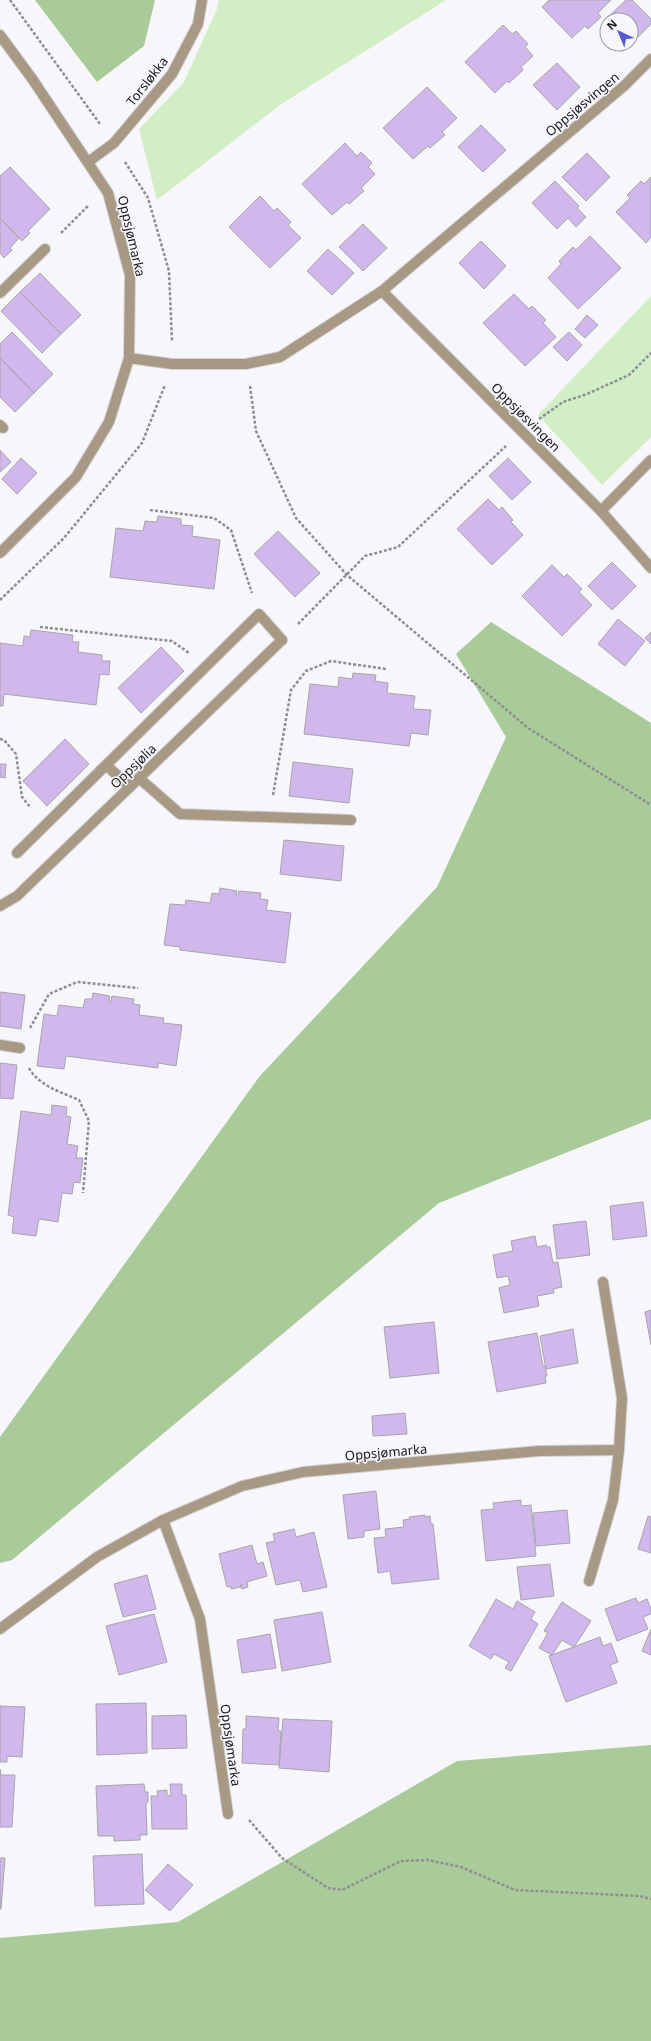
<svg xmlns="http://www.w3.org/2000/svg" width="651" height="2041" viewBox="0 0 651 2041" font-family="'Noto Sans',sans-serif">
<rect width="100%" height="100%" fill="#f6f6fb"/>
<!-- green -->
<path fill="#d1eec5" d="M219,0H446L280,105L157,200L139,129L184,82L217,9Z
M651,296V437L602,485L538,415Z"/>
<!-- forest -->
<path fill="#a8cb99" d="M35,0H155L144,46L97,82Z
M491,622L651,723V1119L439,1203L12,1560L0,1563V1437L259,1077L437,887L506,737L456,654Z
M651,1745V2041H0V1938L178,1922L457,1761Z"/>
<!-- building -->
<path fill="#d0b8ed" stroke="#a7a5aa" d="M549,0H611L598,13L601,17L588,29L585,26L572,38L542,7Z
M626,0H632L651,19V24L631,44V20H608L607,18Z
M503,25L512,34L516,31L528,44L525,47L533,56L521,67L523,70L509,83L507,81L495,93L465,62Z
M557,63L580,87L557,110L533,85Z
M427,87L457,118L442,132L445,135L430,148L428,146L413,159L383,128Z
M481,125L506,150L483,172L458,147Z
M345,143L357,156L361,152L372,163L368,167L375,174L361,188L364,191L349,204L347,202L332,215L302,184Z
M587,153L610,177L586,201L562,177Z
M10,167L50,209L28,231L30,233L22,241L0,218V176Z
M651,177V237L646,243L616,212L630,198L627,195L641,181L644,184Z
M555,181L579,206L577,208L586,217L576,227L568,218L557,229L532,203Z
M260,196L274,211L277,208L291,222L288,225L301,238L270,268L229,227Z
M0,218L19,238L10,248L12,250L4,258L0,253Z
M363,224L387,248L363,271L339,247Z
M590,236L621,268L578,309L548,278L561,264L559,261L573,247L576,250Z
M481,241L506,266L484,289L459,263Z
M328,249L354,273L332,295L307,271Z
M40,273L81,315L61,334L20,292Z
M20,292L61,334L42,353L1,311Z
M514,294L529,309L532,306L546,320L543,323L556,337L525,366L483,323Z
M587,315L598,325L585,338L575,329Z
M12,332L53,374L34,393L0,358V344Z
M569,332L582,345L567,361L553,347Z
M0,358L34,393L15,412L0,397Z
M0,450L11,462L0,472Z
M21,458L37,473L17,494L2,479Z
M508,458L531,482L512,500L489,476Z
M488,499L499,510L502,507L513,520L511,522L523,535L492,565L457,529Z
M158,516L181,519V525L193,526L192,536L220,540L214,589L110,577L116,528L143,531L145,521L157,522Z
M278,531L320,573L295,597L254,554Z
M612,562L636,586L612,610L588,586Z
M552,565L564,577L567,574L582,589L579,592L592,605L562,636L522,596Z
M618,619L645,641L625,666L598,644Z
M31,630L73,635L72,642H79L78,652L102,655V661H110L109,675L100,674L96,705L4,694L3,706H0V643L23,646L24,636L30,637Z
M651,632V644L645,638Z
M161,647L184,671L141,713L118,688Z
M353,673L376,675L375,681L388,683L387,693L415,696L413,709L431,710L428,735L411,733L409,746L304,734L310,684L338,687L339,677L352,679Z
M65,739L89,764L47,806L23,781Z
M293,762L353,769L349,803L289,796Z
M0,764H6L5,778L0,777Z
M284,840L344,846L341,881L280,874Z
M220,888L237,891L236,896H238L239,891L261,893L260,899L268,900L266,910L291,913L285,963L180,950V947L164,945L170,904L185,905L186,900L210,903L212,893L219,894Z
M0,992L25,995L21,1029L0,1026Z
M93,993L110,996L109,1002H111L112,996L134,999L133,1004L140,1005L139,1015L164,1018L163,1023L182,1025L176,1066L158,1063V1068L66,1056L64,1069L37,1066L44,1014L57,1016L59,1005L83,1008L85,999H92Z
M0,1063L17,1065L13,1099L0,1098Z
M52,1105L67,1107L66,1116L71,1117L67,1144L78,1146L76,1158H83L80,1183L74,1182L72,1194L62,1193L58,1222L39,1219L36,1236L12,1233L14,1217L8,1215L21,1111L51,1115Z
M643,1202L647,1236L613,1240L610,1206Z
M586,1221L590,1255L557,1259L553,1225Z
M535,1236L537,1247L546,1245L547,1247H550L553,1263L558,1262L562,1287L553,1289L554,1293L537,1296L539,1306L504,1313L499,1288L510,1285L508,1276L497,1278L493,1255L513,1251L511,1241Z
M651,1310V1345L645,1312Z
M434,1322L439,1373L390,1378L384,1327Z
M573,1329L578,1363L546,1369L540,1336Z
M537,1333L543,1366H545L547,1376H545L546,1383L497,1392L488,1342Z
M405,1413L407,1434L373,1436L372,1416Z
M376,1491L380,1529L364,1531V1537L348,1539L343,1495Z
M521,1500V1506L531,1505L536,1556L486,1561L481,1510L494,1509L493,1503Z
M567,1510L570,1543L536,1546L533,1513Z
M425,1515V1517L430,1516L431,1524H433L439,1579L392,1584L390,1571L378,1573L374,1538L386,1537L385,1529L404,1527L403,1520L410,1519L409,1517Z
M648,1516L651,1517V1553L638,1549Z
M294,1529L296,1537L314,1532L327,1587L303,1592L300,1580L276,1585L266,1543L275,1541L273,1534Z
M252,1545L257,1564L263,1562L267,1576L247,1582L248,1587L242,1589L241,1584V1587L231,1589V1586L227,1587L219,1554Z
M550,1564L554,1596L521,1600L517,1567Z
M147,1575L156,1609L123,1617L114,1584Z
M636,1598L638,1603L647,1599L651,1609V1614L643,1617L648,1629L617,1641L605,1609Z
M496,1599L513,1609L517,1601L535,1612L531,1619L538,1624L511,1671L505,1668L509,1662L494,1654L491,1659L469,1646Z
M562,1602L591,1621L574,1647L562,1640L552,1655L539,1648L548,1633L544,1631Z
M322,1612L331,1662L282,1671L274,1620Z
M154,1614L167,1662L119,1675L106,1626Z
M651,1629V1655L642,1651Z
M270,1634L276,1668L242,1673L237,1640Z
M600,1637L603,1646L611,1643L618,1662L610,1665L617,1683L566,1702L549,1656Z
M146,1703L147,1753L97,1755L96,1704Z
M0,1706L25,1707L22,1757L7,1756V1762H0Z
M186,1715L187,1748L152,1749V1716Z
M246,1716L279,1718L278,1731H281L279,1765L242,1763L243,1729H246Z
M283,1719L332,1721L329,1772L279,1768Z
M0,1769L1,1775H15L12,1827H0Z
M144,1784L145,1792H148V1802L146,1803L147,1835H140V1840L114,1841V1836H98L96,1786Z
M170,1784H182V1795H186L187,1829H152L151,1796H158L157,1791L167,1790V1795L171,1796Z
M142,1854L144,1904L95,1906L93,1856Z
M0,1858H5L1,1909H0Z
M168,1864L193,1885L170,1911L145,1890Z"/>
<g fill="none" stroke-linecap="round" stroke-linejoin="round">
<defs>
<path id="service" d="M601,511L651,568
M106,765L130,787
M139,778L180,814L351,820
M17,853L259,614L282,640
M0,1045L20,1048
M163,1520L200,1619L228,1814
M589,1581L613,1500L619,1450L622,1398L603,1282"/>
<path id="minor" d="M0,35L33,80L108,193L130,275L129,358L109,422L76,477L0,553
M88,162L114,143L172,74L198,24L202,0
M382,291L601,511L651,460
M0,293L45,249
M129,358L172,364H246L280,357L382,291L624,86L651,59
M0,425L3,428
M0,906L17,896L282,640
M0,1629L97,1557L163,1520L242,1486L303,1472L539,1451L619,1450"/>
</defs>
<!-- service casing -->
<use href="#service" stroke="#d2d2d7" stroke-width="12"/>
<!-- minor casing -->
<use href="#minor" stroke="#d2d2d7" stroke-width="12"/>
<!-- path -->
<path stroke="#8e8e91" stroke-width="2.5" stroke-dasharray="3 2" stroke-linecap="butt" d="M10,0L100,124
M125,162L148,198L169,271L172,341
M61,233L88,206
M250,386L256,431L296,518L347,575L528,728L651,805
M539,419L563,402L587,394L629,375L651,353
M150,510L214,518L231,530L252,593
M0,600L64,538L142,443L165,385
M298,624L365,556L398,547L506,446
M40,627L172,641L189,653
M0,739L4,740L16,754L22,797L31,808
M273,795L291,690L306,671L331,661L386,669
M30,1028L49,994L77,982L138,988
M29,1068C39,1086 61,1092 79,1100L89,1121L83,1193
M249,1820L282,1858L328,1888L342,1890L401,1861L428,1860L461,1867L515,1890L640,1896L651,1899"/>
<!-- service -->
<use href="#service" stroke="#a79983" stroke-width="10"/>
<!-- minor -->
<use href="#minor" stroke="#a79983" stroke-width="10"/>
</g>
<g text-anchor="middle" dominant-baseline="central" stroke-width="3" stroke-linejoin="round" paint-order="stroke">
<!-- street labels -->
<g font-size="13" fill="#18181a" stroke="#f6f6fb">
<text transform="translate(147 81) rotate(-52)">Torsløkka</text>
<text transform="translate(582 104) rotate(-40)">Oppsjøsvingen</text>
<text transform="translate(132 236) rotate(77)">Oppsjømarka</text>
<text transform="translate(526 417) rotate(45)">Oppsjøsvingen</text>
<text transform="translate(133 766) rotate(-44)">Oppsjølia</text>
<text transform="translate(386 1452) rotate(-5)">Oppsjømarka</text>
<text transform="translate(231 1745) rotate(82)">Oppsjømarka</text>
</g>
</g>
<!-- north arrow -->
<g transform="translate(619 32) rotate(316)"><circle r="19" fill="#f6f6fb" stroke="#9d9da1"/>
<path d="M0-3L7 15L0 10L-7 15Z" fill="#5a5bd2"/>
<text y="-6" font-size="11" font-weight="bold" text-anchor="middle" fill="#18181a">N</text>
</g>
</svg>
